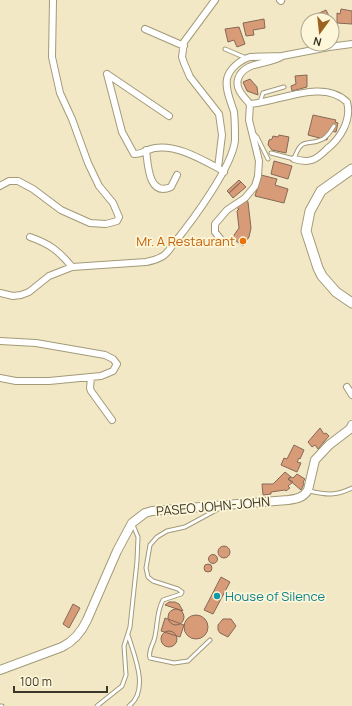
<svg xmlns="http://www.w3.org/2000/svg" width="352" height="706" viewBox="0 0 352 706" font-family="Manrope,sans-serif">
<rect width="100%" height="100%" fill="#f2e8c5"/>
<!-- building -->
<path fill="#d79b78" stroke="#876856" d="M341,9L352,11V24L337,23V13L340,14Z
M326,10L331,20H317L315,15Z
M264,19L265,28L253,30L254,35L246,36L243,23Z
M239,27L245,44L237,47L234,40L228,42L225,29Z
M307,75V87L292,91L291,86L296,84L295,76Z
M250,79L257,87L258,95L247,91L243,82Z
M313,115L336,120L335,122L338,123L336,132L329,131L327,140L308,135Z
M279,135L289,137L286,153L272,150L268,145L269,140L272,139L273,136L278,137Z
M274,161L292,166L288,179L271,174Z
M261,175L277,179L275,185L288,189L284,203L255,196Z
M239,180L241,182L229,193L227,191Z
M241,182L246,187L233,198L229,193Z
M246,199L248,202L251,228L249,237L243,246L232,238L239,228L237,211L239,209L236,207Z
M320,428L324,434L326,433L329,436L318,449L315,445L312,447L308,442Z
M294,445L304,450L300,459L299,458L297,462L301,463L297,472L281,465L284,458L287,459Z
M285,472L291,477L288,479L293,482L288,486L290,488L286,491L285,490L271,492V494L263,495L262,484H273Z
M297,474L305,479L303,482L304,484L301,490L288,479L291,477L293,478Z
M218 552a6 6 0 1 1 12 0a6 6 0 1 1-12 0Z
M208.5 559a4.5 4.5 0 1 1 9 0a4.5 4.5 0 1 1-9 0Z
M204 568a4 4 0 1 1 8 0a4 4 0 1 1-8 0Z
M221,577L230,582L213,614L204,610Z
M169,602H175L179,604L183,611L165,605Z
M73,604L80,608L69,628L63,624Z
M168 617a8 8 0 1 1 16 0a8 8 0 1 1-16 0Z
M184 627a12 12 0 1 1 24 0a12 12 0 1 1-24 0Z
M165,618L184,625L180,637L161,631Z
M223,619H231L236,626L228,637L220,633L218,630V625Z
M161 639a8 8 0 1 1 16 0a8 8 0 1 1-16 0Z"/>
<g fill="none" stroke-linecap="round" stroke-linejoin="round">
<defs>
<path id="lane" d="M225,49L246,58
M260,102L263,93L284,87
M254,134L257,137L268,159
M271,153L294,159C302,135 308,147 323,139C328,136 331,131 334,126
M309,491C327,495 335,496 352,488
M128,635C134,655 150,690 129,706
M210,640L188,661L174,663L150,658C148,652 152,646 154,640C158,627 156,612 163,600L181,594L182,592L178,589L153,581L148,577L146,568L150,545L157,537L167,531L185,527L220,508
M0,706H2
M97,706L122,686L126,675L124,646L130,627L137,561L138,537L133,525"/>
<path id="street" d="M215,0L184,42L182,57L184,63L190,77L219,114L222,135L218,168L224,172
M280,0L281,1
M145,29L184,46
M281,57C267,65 244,61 238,79C235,89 244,97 250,104C279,102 323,78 347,102C352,120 340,139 327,149C323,153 318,158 312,160C306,162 301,161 294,159
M107,74L122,132L134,154C140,155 148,149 155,148C177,145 199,158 218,168
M107,74L169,116
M146,150C148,164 148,197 171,187L177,175
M0,186L9,181H18L33,189L61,210L90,223L106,224L117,221L119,217L113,203L99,186L88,163L72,119L60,93L52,57L53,0
M30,237C50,244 59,251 72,267
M222,241L215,232V224L227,210L245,198L255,186L258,176L259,161L249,120L250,104
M0,293L13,296L21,295L29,292L49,276L72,267L146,262C152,261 158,259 163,256C168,253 171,247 175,242C192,221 233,166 235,140C235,131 235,120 234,112C231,102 225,90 227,79C229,69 240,60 250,57L282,56L329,47L352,44
M0,341L36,343L105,355L113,359L117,364L113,371L101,376L49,381H16L0,378
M91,377L90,388L91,391L112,420
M347,387L352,395"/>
<path id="secondary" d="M0,670L62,647C74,641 81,633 87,620L117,551L132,523L145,513L152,511L288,500C296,499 303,498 308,490L315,460L329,445L350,429L352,425"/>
<path id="primary" d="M352,169L321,191L310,211L306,231L318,268L322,276L336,292L352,303"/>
</defs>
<!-- lane casing -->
<use href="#lane" stroke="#a39a78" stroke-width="5"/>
<!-- street casing -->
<use href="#street" stroke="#a39a78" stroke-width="8"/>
<!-- secondary casing -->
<use href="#secondary" stroke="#a39a78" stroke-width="10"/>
<!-- primary casing -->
<use href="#primary" stroke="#a39a78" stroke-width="11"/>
<!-- lane -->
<use href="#lane" stroke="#fff" stroke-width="3"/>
<!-- street -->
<use href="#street" stroke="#fff" stroke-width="6"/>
<!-- secondary -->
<use href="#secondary" stroke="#fff" stroke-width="8"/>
<!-- primary -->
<use href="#primary" stroke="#fff" stroke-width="9"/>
</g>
<!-- markers -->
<circle fill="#e8710a" stroke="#fdf6d9" stroke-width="1.5" cx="243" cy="241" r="4"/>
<circle fill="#0f9aa8" stroke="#fdf6d9" stroke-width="1.5" cx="217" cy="596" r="4"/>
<g text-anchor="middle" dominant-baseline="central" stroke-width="3.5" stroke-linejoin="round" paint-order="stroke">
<!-- food labels -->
<g font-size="13" fill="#c56008" stroke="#fdf6d9" text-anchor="end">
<text x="235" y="241">Mr. A Restaurant</text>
</g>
<!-- street labels -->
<g font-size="13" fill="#3a3628" stroke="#fdf6d9">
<text transform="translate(213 506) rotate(-5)">PASEO JOHN-JOHN</text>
</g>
<!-- culture labels -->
<g font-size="13" fill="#0d838f" stroke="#fdf6d9" text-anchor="start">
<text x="225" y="596">House of Silence</text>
</g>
</g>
<!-- north arrow -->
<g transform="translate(320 32) rotate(195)"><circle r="19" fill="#fdf6d9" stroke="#afa992"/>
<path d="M0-3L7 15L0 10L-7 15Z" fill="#9b631f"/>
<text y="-6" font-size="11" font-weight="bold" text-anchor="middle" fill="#3a3628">N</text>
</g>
<!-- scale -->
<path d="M14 686v6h93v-6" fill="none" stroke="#3a3628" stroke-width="2"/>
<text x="20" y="686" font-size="12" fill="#3a3628" stroke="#fdf6d9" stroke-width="3" paint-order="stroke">100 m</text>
</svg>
